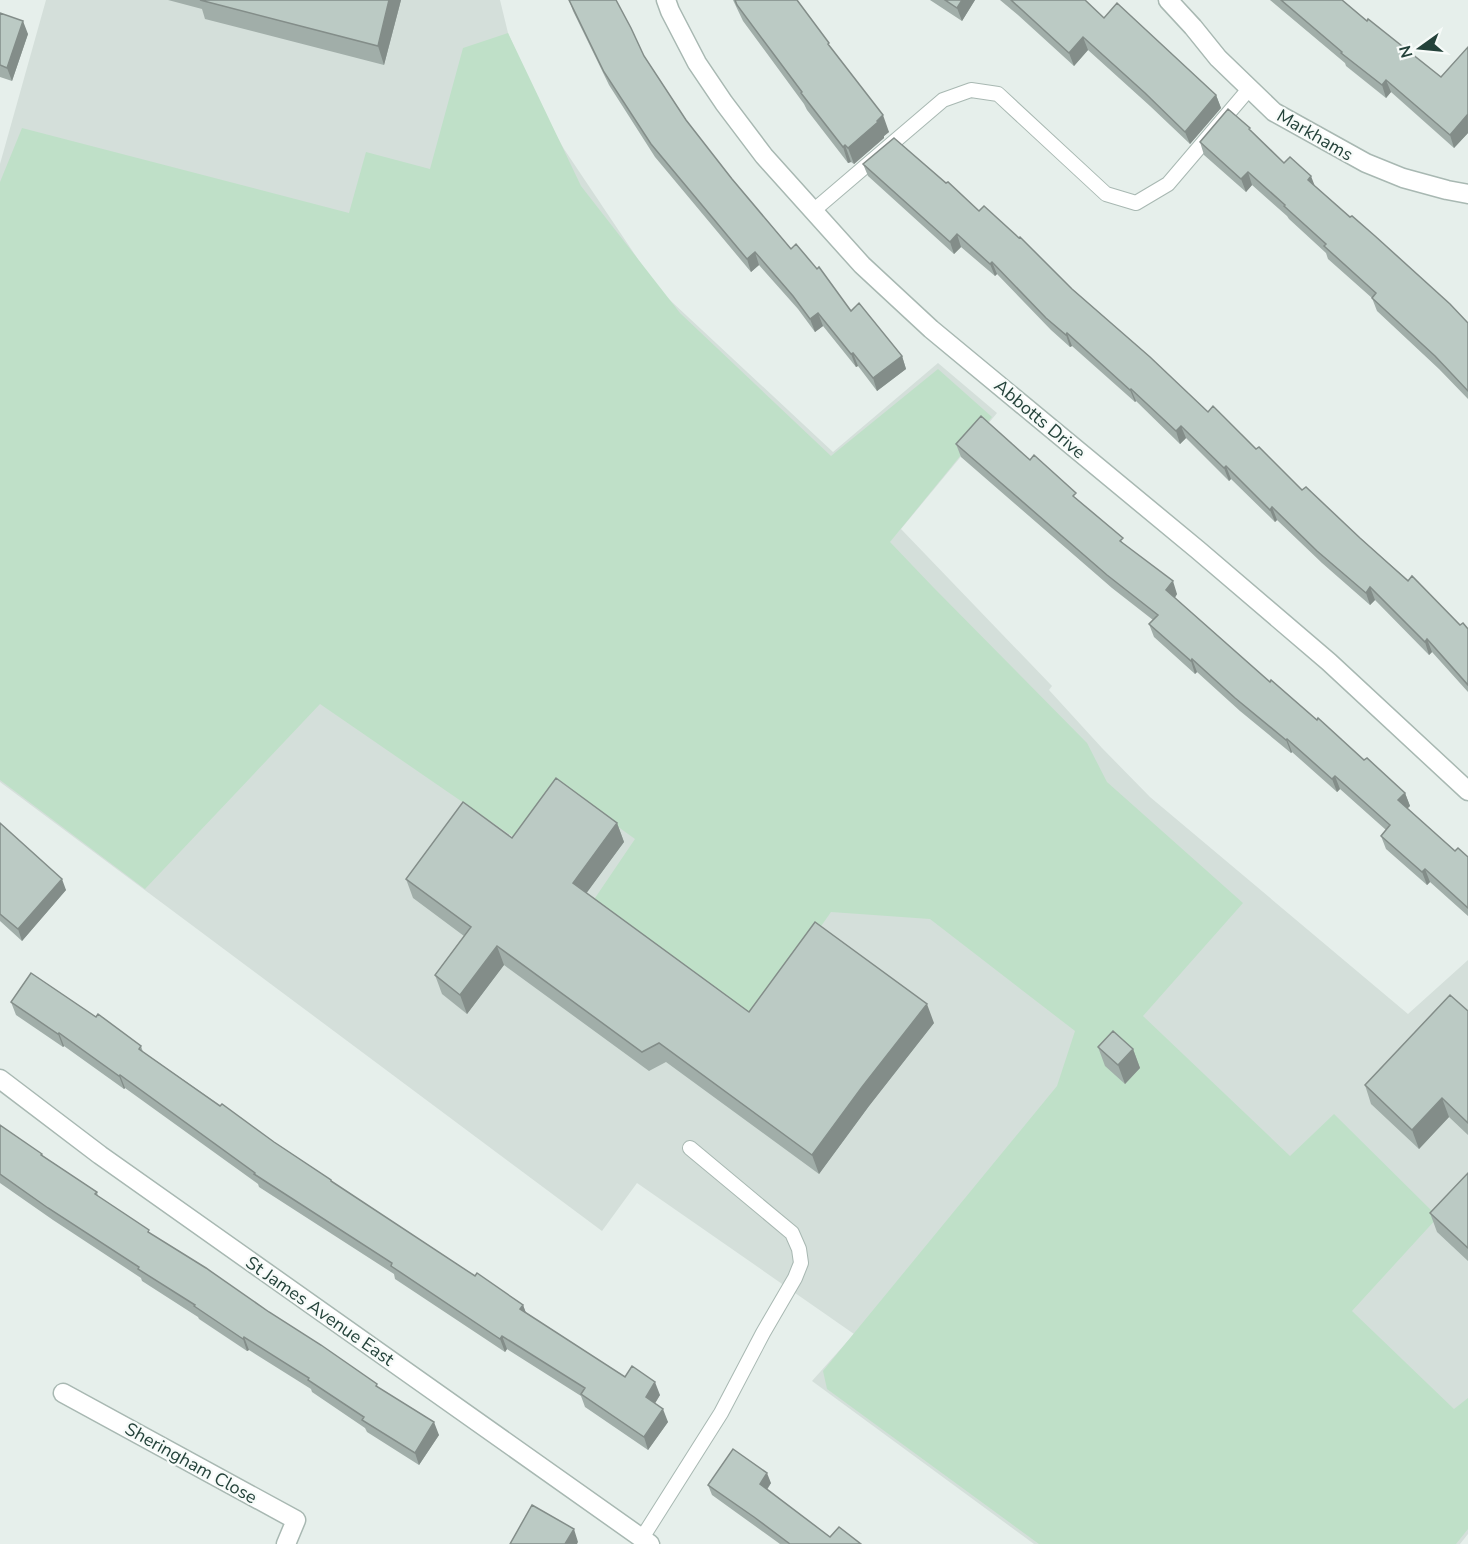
<svg xmlns="http://www.w3.org/2000/svg" width="1468" height="1544" viewBox="0 0 1468 1544" font-family="'Nunito Sans',sans-serif">
<rect width="100%" height="100%" fill="#e6efeb"/>
<!-- built -->
<path fill="#d4dfda" d="M46,0H500L508,33L540,106L564,149L658,289L833,452L938,363L997,413L901,529L1052,686L1049,690L1102,748L1150,797L1408,1014L1468,960V1534L1460,1544H1034L812,1381L854,1334L637,1183L602,1231L0,782V164Z"/>
<!-- green -->
<path fill="#bfe0c8" d="M508,33L581,186L680,313L831,456L938,369L992,417L890,542L933,587L1087,743L1107,782L1243,903L1143,1016L1290,1156L1334,1114L1438,1217L1352,1311L1454,1409L1468,1398V1529L1456,1544H1039L827,1389L823,1371L1057,1086L1075,1031L930,919L831,912L755,1020L593,901L635,839L563,787L522,843L320,704L145,889L0,780V182L22,128L349,213L366,152L430,169L463,48Z"/>
<g fill="none" stroke-linecap="round" stroke-linejoin="round">
<defs>
<path id="service" d="M813,211L943,100L971,90L998,94L1106,194L1136,203L1168,184L1249,89
M642,1538L721,1413L763,1333L795,1278L801,1263L799,1249L792,1233L690,1148"/>
<path id="minor" d="M666,0L670,11L697,63L724,103L764,156L862,265L931,329L1198,550L1329,662L1468,791
M1168,0L1193,27L1218,58L1274,112L1366,163L1403,178L1447,190L1468,194
M0,1079L100,1155L650,1544
M63,1393L296,1520L286,1544"/>
</defs>
<!-- service casing -->
<use href="#service" stroke="#a8b8b2" stroke-width="16"/>
<!-- minor casing -->
<use href="#minor" stroke="#a8b8b2" stroke-width="21"/>
<!-- service -->
<use href="#service" stroke="#fff" stroke-width="14"/>
<!-- minor -->
<use href="#minor" stroke="#fff" stroke-width="18"/>
</g>
<!-- wall -->
<path fill="#a1aea9" d="M168,0H401L384,65L205,19L202,9Z
M569,0L644,56L686,120L732,179L791,249L851,311L902,356L906,369L877,391L858,366L856,367L823,326L815,332L798,309L759,265L751,272L655,157L609,85L573,11Z
M733,0H797L889,132L884,136V138L854,164L851,162L848,163L807,110L804,104L743,21Z
M930,0H975L962,21Z
M1000,0H1085L1104,18L1216,95L1221,108L1190,144L1150,106L1088,50L1074,66L1018,15Z
M1270,0H1342L1367,21L1441,77L1468,47V133L1454,148L1391,92L1386,98L1346,66L1345,63Z
M0,13L28,34L12,81L0,77Z
M1251,131L1284,163L1314,185L1468,323V399L1439,369L1377,311L1372,298L1328,259L1326,253L1289,219L1287,216L1252,185L1246,192L1204,155L1200,142Z
M863,164L979,211L1072,289L1208,412L1256,449L1302,490L1360,538L1460,625L1468,629V692L1432,652L1429,655L1375,600L1370,605L1322,563L1277,520L1275,522L1231,479L1229,481L1186,438L1180,444L1136,401L1135,402L1072,346L1070,347L1051,330L997,274L995,276L961,247L954,254L868,176Z
M956,444L1030,460L1079,501L1177,594L1175,598L1270,682L1364,760L1405,793L1410,806L1407,808L1455,851L1468,857V916L1430,882L1427,885L1386,849L1381,836L1386,830L1340,789L1337,792L1292,752L1291,753L1240,711L1197,672L1195,674L1154,637L1149,624L1153,620L1112,588L961,457Z
M0,823L66,890L22,941L0,921Z
M617,823L624,842L586,893L749,1012L934,1023L869,1106L819,1174L666,1062L649,1071L504,965L467,1014L442,994L435,975L464,936L413,898L406,879L512,838Z
M11,1002L141,1046L143,1052L274,1142L331,1180L332,1182L475,1276L523,1305L526,1314L625,1377L660,1395L655,1403L668,1422L648,1450L585,1407L581,1396L507,1349L505,1352L395,1279L394,1274L259,1187L258,1184L125,1088L124,1089L64,1046L63,1047L16,1015Z
M1468,1011V1135L1449,1117L1419,1149L1371,1104L1365,1085Z
M1098,1047L1133,1049L1140,1068L1125,1084L1105,1066Z
M0,1125L43,1156L97,1192L98,1196L150,1234L377,1384L378,1388L439,1435L419,1465L367,1432L365,1428L312,1392L311,1389L249,1350L247,1351L199,1319L198,1317L142,1281L141,1278L53,1220L0,1183Z
M1468,1173V1261L1437,1232L1430,1213Z
M771,1483L767,1490L830,1537L861,1544H780L712,1495L708,1485Z"/>
<!-- shaded-wall -->
<path fill="#838d89" d="M389,0H401L384,65L378,46Z
M962,0H975L962,21L957,8Z
M23,21L28,34L12,81L7,68Z
M1083,37L1088,50L1074,66L1069,53Z
M1386,80L1391,92L1386,98L1382,85Z
M1216,95L1221,108L1190,144L1185,132Z
M1468,114V133L1454,148L1450,135Z
M883,115L889,132L884,136V138L854,164L848,148Z
M845,145L851,162L848,163L843,147Z
M1248,172L1252,185L1246,192L1241,179Z
M1311,176L1316,189L1308,180Z
M957,234L961,247L954,254L950,242Z
M755,252L759,265L751,272L747,259Z
M992,262L997,274L995,276L990,264Z
M818,313L823,326L815,332L810,319Z
M1067,333L1072,346L1070,347L1066,335Z
M853,353L858,366L856,367L851,354Z
M902,356L906,369L877,391L873,378Z
M1131,389L1136,401L1135,402L1130,390Z
M1181,426L1186,438L1180,444L1176,431Z
M1226,466L1231,479L1229,481L1224,468Z
M1272,507L1277,520L1275,522L1270,510Z
M1173,581L1177,594L1171,603L1166,590Z
M1370,587L1375,600L1370,605L1366,593Z
M1427,639L1432,652L1429,655L1425,642Z
M1192,659L1197,672L1195,674L1191,661Z
M1287,739L1292,752L1291,753L1286,740Z
M1335,776L1340,789L1337,792L1332,779Z
M1405,793L1410,806L1403,813L1398,800Z
M617,823L624,842L580,902L573,883Z
M1425,869L1430,882L1427,885L1422,872Z
M62,879L66,890L22,941L18,929Z
M497,946L504,965L467,1014L460,995Z
M927,1004L934,1023L869,1106L819,1174L812,1155L862,1087Z
M59,1033L64,1046L63,1047L58,1034Z
M1133,1049L1140,1068L1125,1084L1118,1065Z
M120,1075L125,1088L124,1089L119,1076Z
M1442,1098L1449,1117L1419,1149L1412,1130Z
M523,1305L528,1318L520,1309Z
M502,1336L507,1349L505,1352L500,1339Z
M244,1337L249,1350L247,1351L243,1339Z
M655,1382L660,1395L651,1410L646,1397Z
M663,1409L668,1422L648,1450L644,1437Z
M434,1422L439,1435L419,1465L415,1453Z
M767,1473L771,1483L763,1495L760,1484Z
M574,1529L578,1542L577,1544H565Z"/>
<!-- building -->
<path fill="#bbcac4" stroke="#838d89" stroke-width="1.5" d="M200,0H389L378,46Z
M569,0H616L631,28L644,56L686,120L732,179L791,249L796,244L817,269L819,267L851,311L859,303L902,356L873,378L853,353L851,354L818,313L810,319L793,296L755,252L747,259L651,144L604,72Z
M735,0H797L829,43L828,44L883,115L877,121L878,122L848,148L845,145L843,147L801,93L802,92L737,5Z
M945,0H962L957,8Z
M1011,0H1085L1104,18L1117,3L1216,95L1185,132L1145,93L1083,37L1069,53Z
M1281,0H1342L1367,21L1368,19L1441,77L1468,47V114L1450,135L1386,80L1382,85L1341,53L1342,52Z
M0,13L23,21L7,68L0,65Z
M1228,109L1250,128L1249,129L1284,163L1290,157L1311,176L1308,180L1350,217L1352,216L1375,236L1450,304L1468,323V391L1435,356L1372,298L1376,293L1324,246L1326,244L1284,206L1285,205L1248,172L1241,179L1200,142Z
M894,138L946,183L948,182L979,211L984,206L1019,238L1020,237L1072,289L1150,357L1208,412L1213,406L1256,449L1259,447L1302,490L1306,487L1360,538L1408,581L1412,576L1460,625L1463,623L1468,629V685L1427,639L1425,642L1370,587L1366,593L1317,551L1272,507L1270,510L1226,466L1224,468L1181,426L1176,431L1131,389L1130,390L1067,333L1066,335L1046,318L992,262L990,264L957,234L950,242L863,164Z
M981,416L1030,460L1034,455L1076,493L1073,496L1123,538L1120,541L1173,581L1166,590L1270,682L1271,680L1317,720L1318,718L1364,760L1367,758L1405,793L1398,800L1455,851L1458,848L1468,857V908L1425,869L1422,872L1381,836L1390,825L1335,776L1332,779L1287,739L1286,740L1235,698L1192,659L1191,661L1149,624L1158,615L1107,575L956,444Z
M556,778L617,823L573,883L749,1012L815,922L927,1004L862,1087L812,1155L659,1043L642,1052L497,946L460,995L435,975L471,927L406,879L463,802L512,838Z
M0,823L62,879L18,929L0,914Z
M31,973L96,1017L98,1014L141,1046L139,1049L220,1106L222,1104L274,1142L331,1180V1181L475,1276L477,1273L523,1305L520,1309L625,1377L632,1366L655,1382L646,1397L663,1409L644,1437L581,1394L585,1388L502,1336L500,1339L391,1266L392,1263L254,1174L255,1173L120,1075L119,1076L59,1033L58,1034L11,1002Z
M1450,995L1468,1011V1123L1442,1098L1412,1130L1365,1085Z
M1113,1031L1133,1049L1118,1065L1098,1047Z
M0,1125L42,1154L41,1155L97,1192L95,1194L149,1230L148,1232L206,1268L269,1312L321,1345L377,1384L376,1386L434,1422L415,1453L362,1420L364,1417L308,1380L309,1378L244,1337L243,1339L194,1306L195,1305L138,1269L139,1267L48,1208L0,1174Z
M1468,1173V1248L1430,1213Z
M733,1449L767,1473L760,1484L830,1537L839,1527L861,1544H790L754,1517L708,1485Z
M532,1505L574,1529L565,1544H510Z"/>
<g text-anchor="middle" dominant-baseline="central" stroke-width="4.5" stroke-linejoin="round" paint-order="stroke">
<!-- street labels -->
<g font-size="18" fill="#24423a" stroke="#f7fbf9">
<text transform="translate(1315 135) rotate(30)">Markhams</text>
<text transform="translate(1040 419) rotate(40)">Abbotts Drive</text>
<text transform="translate(320 1311) rotate(35)">St James Avenue East</text>
<text transform="translate(191 1463) rotate(29)">Sheringham Close</text>
</g>
</g>
<!-- north arrow -->
<g transform="translate(1420 48) rotate(255)" stroke="#f7fbf9" stroke-width="4.5" paint-order="stroke">
<path d="M0-4.5L10 22L0 15L-10 22Z" fill="#24423a"/>
<text y="-9" font-size="16" font-weight="bold" text-anchor="middle" fill="#24423a">N</text>
</g>
</svg>
